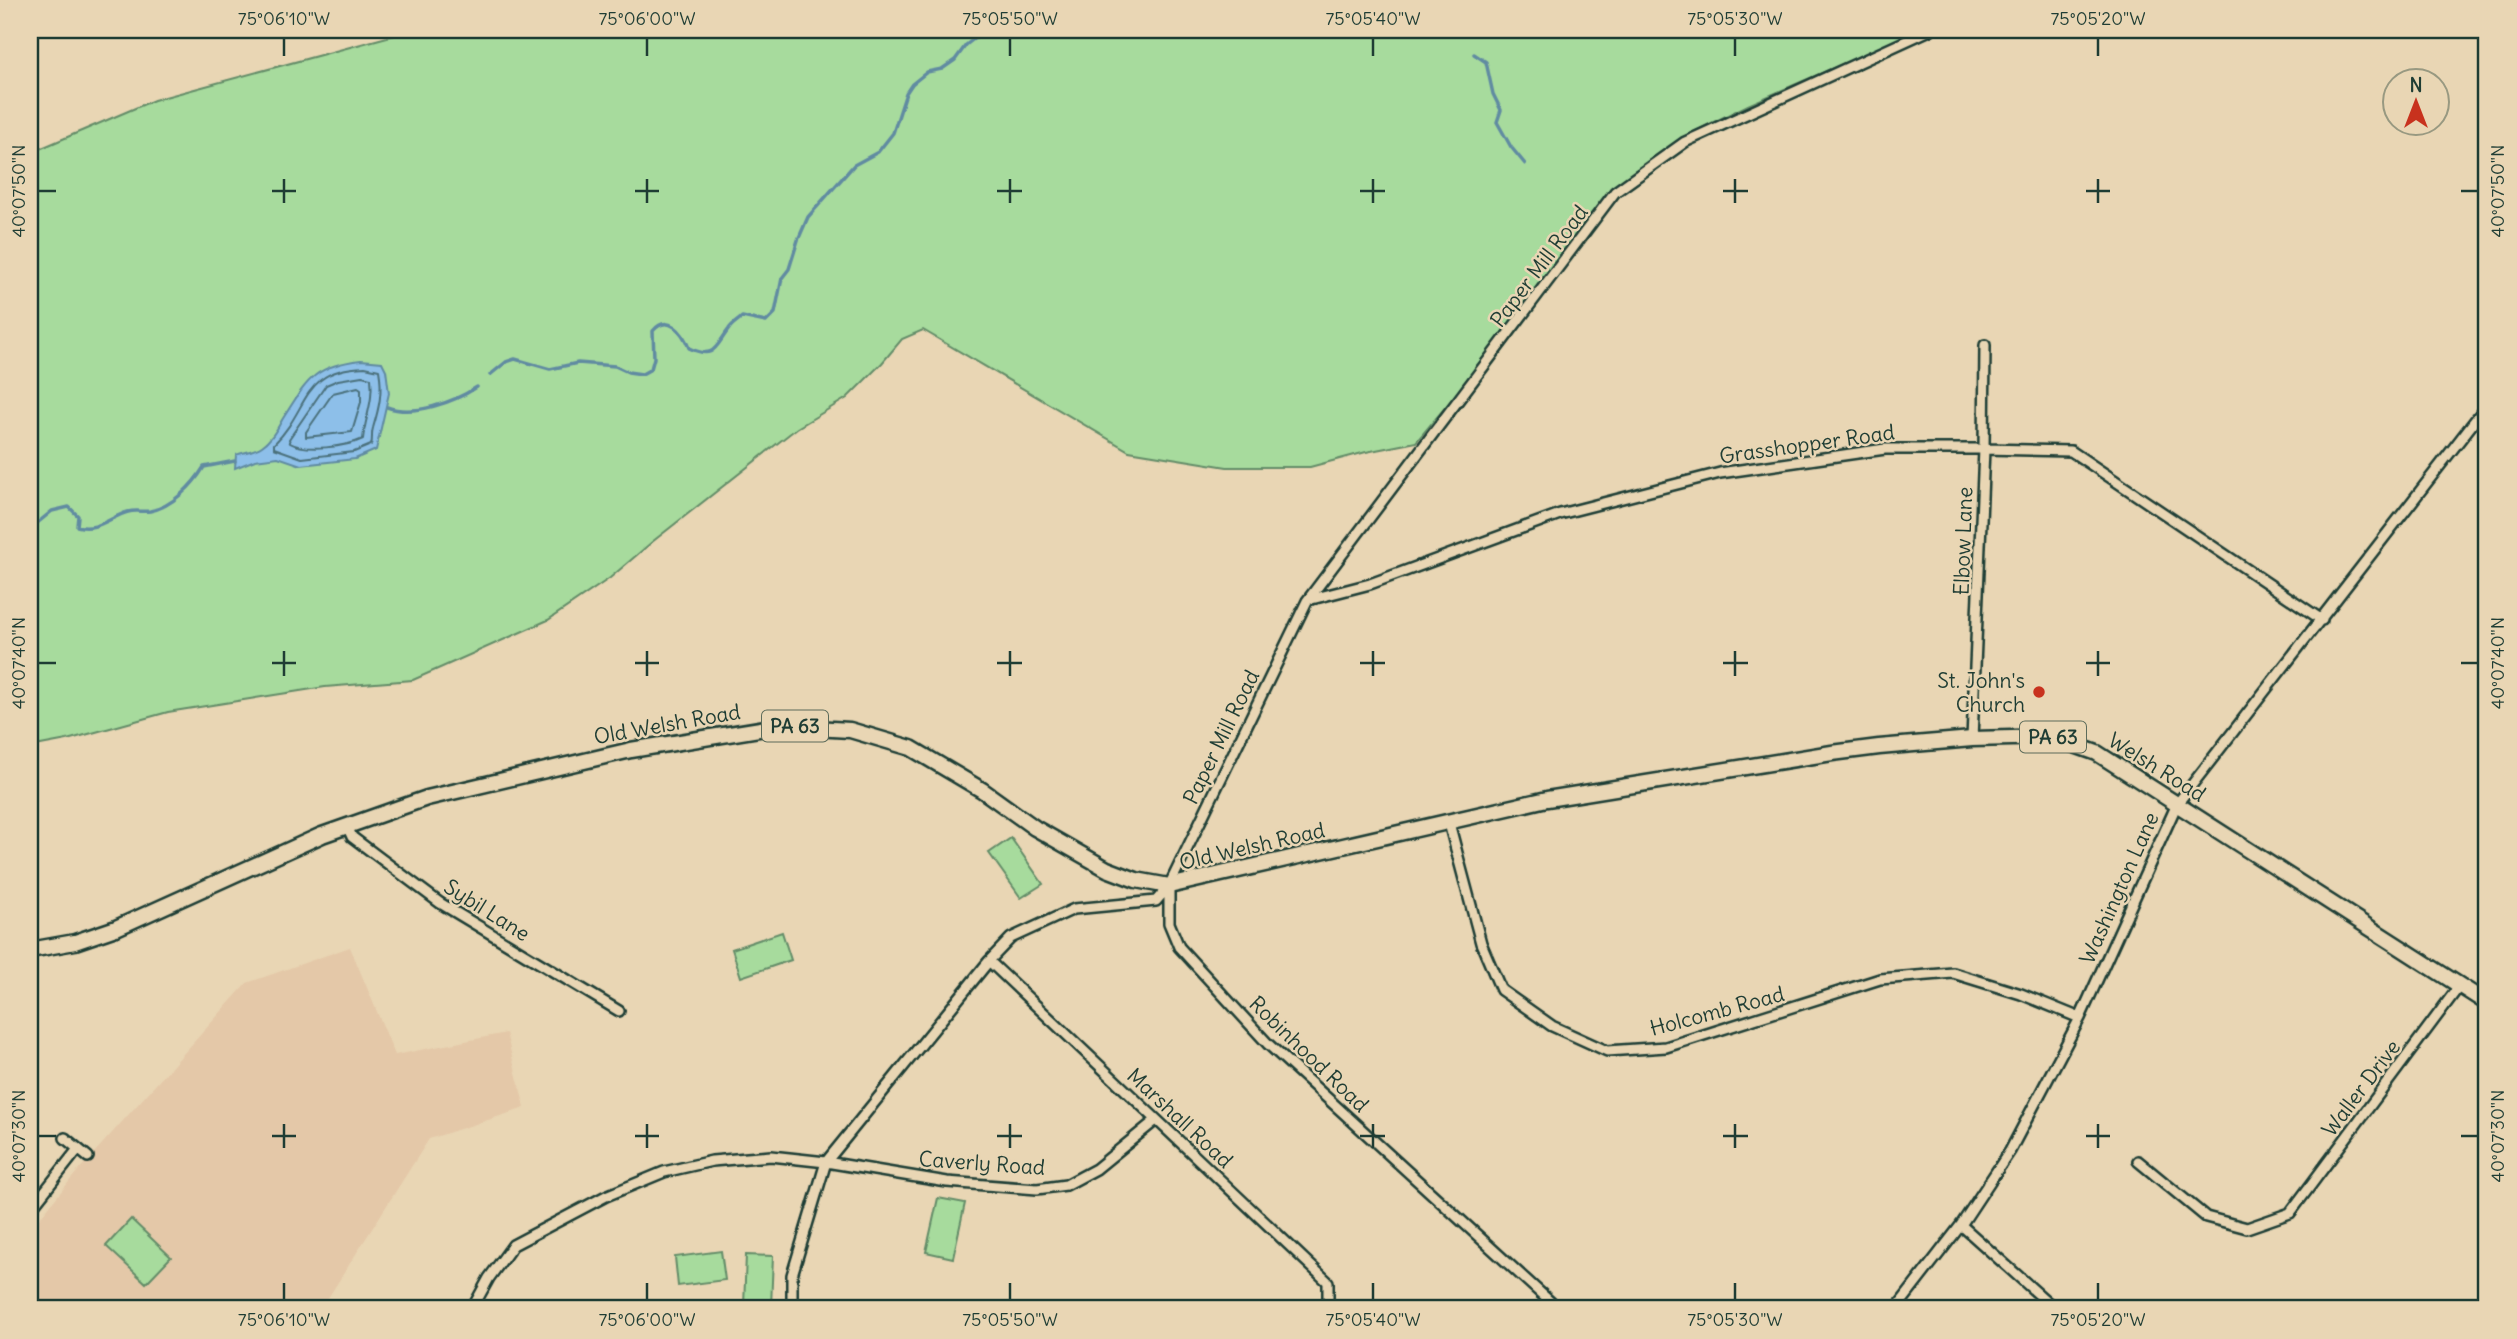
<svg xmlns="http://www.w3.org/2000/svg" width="2517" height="1339" viewBox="0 0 2517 1339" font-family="Delius,sans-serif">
<rect width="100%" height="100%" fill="#e9d6b4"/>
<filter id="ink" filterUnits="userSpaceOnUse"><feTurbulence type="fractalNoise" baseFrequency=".0143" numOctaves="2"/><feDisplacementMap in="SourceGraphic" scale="14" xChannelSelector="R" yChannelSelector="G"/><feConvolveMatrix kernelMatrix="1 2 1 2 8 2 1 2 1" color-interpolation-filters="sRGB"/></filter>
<g filter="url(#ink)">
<!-- built -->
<path fill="#e4c8a8" d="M350,947L395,1055L506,1033L525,1108L429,1139L321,1309H30V1230L76,1173L247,983Z"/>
<!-- green -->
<path fill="#a7db9d" stroke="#638c68" stroke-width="2" d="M413,30H1921L1748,105L1681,138L1610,191L1481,365L1416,442L1366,452L1310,467H1227L1129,451L923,330L902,339L882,363L847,398L797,428L652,542L610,578L548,620L413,680L325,687L168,712L67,740L30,747V153L154,100Z
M1011,838L1043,884L1021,898L989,853Z
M782,932L791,960L741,977L732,949Z
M938,1198L965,1203L953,1258L926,1252Z
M131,1219L171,1257L146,1283L106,1246Z
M721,1251L725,1280L678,1286L675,1257Z
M746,1255L773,1256L771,1307L744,1306Z"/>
<!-- water -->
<path fill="#8dbfe9" stroke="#618ba1" stroke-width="2" d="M361,360L382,362L386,370L389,393L376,450L355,459L301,465L278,457L255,460L235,468L236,455C244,452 255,451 262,446C271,440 277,430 282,420C307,381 312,366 361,360Z"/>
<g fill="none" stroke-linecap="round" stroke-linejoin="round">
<!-- shore -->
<path stroke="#4b717c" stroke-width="2" d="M365,367L379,370C383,392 379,408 373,428C371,434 373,439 371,445L354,452L302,458L274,448V444C310,409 300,369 365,367Z
M362,376L371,378C374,401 365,418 363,439C346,447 306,452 290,443L289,439L326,385L338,380Z
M358,387L361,389V402L352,432L306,437V432L333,393Z"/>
<!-- stream -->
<path stroke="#618ba1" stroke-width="3.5" d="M1474,54L1486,62L1493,94L1501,110L1497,122L1511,147L1525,164
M490,375L506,362L515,359L550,369L578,363L615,366L628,372L642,374L651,369L654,358L653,331C668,313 683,332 689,348C715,360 715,347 729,329C732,324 738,321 742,317L766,322L775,313L782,278L789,269L798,240L808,217L854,165L878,152L893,133L906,93L912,84L927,72L942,69L955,60L966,45L985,30
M387,407C414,417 454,402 477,387
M30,529L52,511L69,507L78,516L77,526C97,532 110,517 128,512C135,510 143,512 150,511C172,507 193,485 204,467L235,461"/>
<defs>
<path id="minor" d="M1308,600L1370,584L1560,514L1720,473L1885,449H1984L2071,451L2322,620
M1972,739L1984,449L1985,345
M1449,823L1481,943L1501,990L1552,1026L1607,1051L1666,1047L1880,979L1953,973L2021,994L2080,1018
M347,826L352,837L440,903L619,1011
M1169,886V923L1179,947L1268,1044L1558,1309
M989,961L1328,1282V1309
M65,1138L88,1157
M2138,1161L2206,1217L2247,1228L2290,1213L2460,985
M30,1210L78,1149
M1961,1225L2055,1309
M472,1309L489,1278L513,1245L606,1196L664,1172L712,1161L771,1156L826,1162L989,961L1011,938L1074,909L1156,901L1169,886L1307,601L1615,192L1685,142L1930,30
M792,1309V1275L826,1162L947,1182L1037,1189L1066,1185L1096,1169L1156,1120
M1896,1309L1961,1225L2010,1151L2080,1018L2177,804L2487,405"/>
<path id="primary" d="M30,950L75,942L116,928L322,835L427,798L631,750L778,726L850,730L911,748L982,790L1035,828L1107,869L1136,880L1169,886L1547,799L1832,753L1879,747L1972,739L2052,737L2097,753L2487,1003"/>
</defs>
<!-- minor casing -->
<use href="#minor" stroke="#1f3d34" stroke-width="14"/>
<!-- primary casing -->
<use href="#primary" stroke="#1f3d34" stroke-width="19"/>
<!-- minor -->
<use href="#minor" stroke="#e9d6b4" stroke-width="9"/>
<!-- primary -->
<use href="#primary" stroke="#e9d6b4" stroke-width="14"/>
</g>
</g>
<!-- ticks -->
<path fill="none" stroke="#1f3d34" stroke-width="2.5" d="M284,38V56M647,38V56M1010,38V56M1373,38V56M1735,38V56M2098,38V56M284,179V203M647,179V203M1010,179V203M1373,179V203M1735,179V203M2098,179V203M38,191H56M272,191H296M635,191H659M997,191H1022M1360,191H1385M1723,191H1748M2086,191H2110M2461,191H2478M284,651V676M647,651V676M1010,651V676M1373,651V676M1735,651V676M2098,651V676M38,663H56M272,663H296M635,663H659M997,663H1022M1360,663H1385M1723,663H1748M2086,663H2110M2461,663H2478M284,1124V1148M647,1124V1148M1010,1124V1148M1373,1124V1148M1735,1124V1148M2098,1124V1148M38,1136H56M272,1136H296M635,1136H659M997,1136H1022M1360,1136H1385M1723,1136H1748M2086,1136H2110M2461,1136H2478M284,1283V1300M647,1283V1300M1010,1283V1300M1373,1283V1300M1735,1283V1300M2098,1283V1300"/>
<!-- markers -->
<circle fill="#c8321e" stroke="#e9d6b4" stroke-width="2.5" cx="2039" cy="692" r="7"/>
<g text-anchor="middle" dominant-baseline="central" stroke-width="5" stroke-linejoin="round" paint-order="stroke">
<!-- shield labels -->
<g fill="#e9d6b4" stroke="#5c6b5a" stroke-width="2">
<rect x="762" y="710.5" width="66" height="31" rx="5"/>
<rect x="2020" y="721.5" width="66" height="31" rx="5"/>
</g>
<g font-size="19" font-weight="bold" fill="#1f3d34">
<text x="795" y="726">PA 63</text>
<text x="2053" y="737">PA 63</text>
</g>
<!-- street labels -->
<g font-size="21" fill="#1f3d34" stroke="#e9d6b4">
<text transform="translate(1539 266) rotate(-53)">Paper Mill Road</text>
<text transform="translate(1807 444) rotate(-8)">Grasshopper Road</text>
<text transform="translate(1963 541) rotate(-88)">Elbow Lane</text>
<text transform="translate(667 724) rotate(-10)">Old Welsh Road</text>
<text transform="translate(1221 737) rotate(-64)">Paper Mill Road</text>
<text transform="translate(2157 767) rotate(32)">Welsh Road</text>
<text transform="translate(1252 846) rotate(-13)">Old Welsh Road</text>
<text transform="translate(2119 888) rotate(-66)">Washington Lane</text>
<text transform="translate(487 910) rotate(32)">Sybil Lane</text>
<text transform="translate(1717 1011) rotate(-15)">Holcomb Road</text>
<text transform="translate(1309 1054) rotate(44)">Robinhood Road</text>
<text transform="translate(2361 1088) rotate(-53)">Waller Drive</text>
<text transform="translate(1180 1118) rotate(43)">Marshall Road</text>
<text transform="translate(982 1163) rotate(4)">Caverly Road</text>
</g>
<!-- poi labels -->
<g font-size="21" fill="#1f3d34" stroke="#e9d6b4" text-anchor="end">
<text x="2025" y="680">St. John's<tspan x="2025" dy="24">Church</tspan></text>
</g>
</g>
<!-- margin -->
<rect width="2517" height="1339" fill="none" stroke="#e9d6b4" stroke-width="77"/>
<!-- north arrow -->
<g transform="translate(2416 102)"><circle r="33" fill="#e9d6b4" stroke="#989981" stroke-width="2"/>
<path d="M0-5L12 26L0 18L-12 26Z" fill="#c8321e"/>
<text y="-10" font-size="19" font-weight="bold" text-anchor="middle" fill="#1f3d34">N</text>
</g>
<rect x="38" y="38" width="2440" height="1262" fill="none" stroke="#1f3d34" stroke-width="2.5"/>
<g font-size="18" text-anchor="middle" fill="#1f3d34">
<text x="284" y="25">75°06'10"W</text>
<text x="647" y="25">75°06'00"W</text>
<text x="1010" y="25">75°05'50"W</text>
<text x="1373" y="25">75°05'40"W</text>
<text x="1735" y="25">75°05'30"W</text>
<text x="2098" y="25">75°05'20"W</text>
<text transform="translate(19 191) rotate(-90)" y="6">40°07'50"N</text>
<text transform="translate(2498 191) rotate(-90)" y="6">40°07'50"N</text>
<text transform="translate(19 663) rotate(-90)" y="6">40°07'40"N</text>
<text transform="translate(2498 663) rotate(-90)" y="6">40°07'40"N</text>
<text transform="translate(19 1136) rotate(-90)" y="6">40°07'30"N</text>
<text transform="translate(2498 1136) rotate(-90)" y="6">40°07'30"N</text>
<text x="284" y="1326">75°06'10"W</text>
<text x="647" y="1326">75°06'00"W</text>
<text x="1010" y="1326">75°05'50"W</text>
<text x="1373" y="1326">75°05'40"W</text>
<text x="1735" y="1326">75°05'30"W</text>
<text x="2098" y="1326">75°05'20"W</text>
</g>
</svg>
